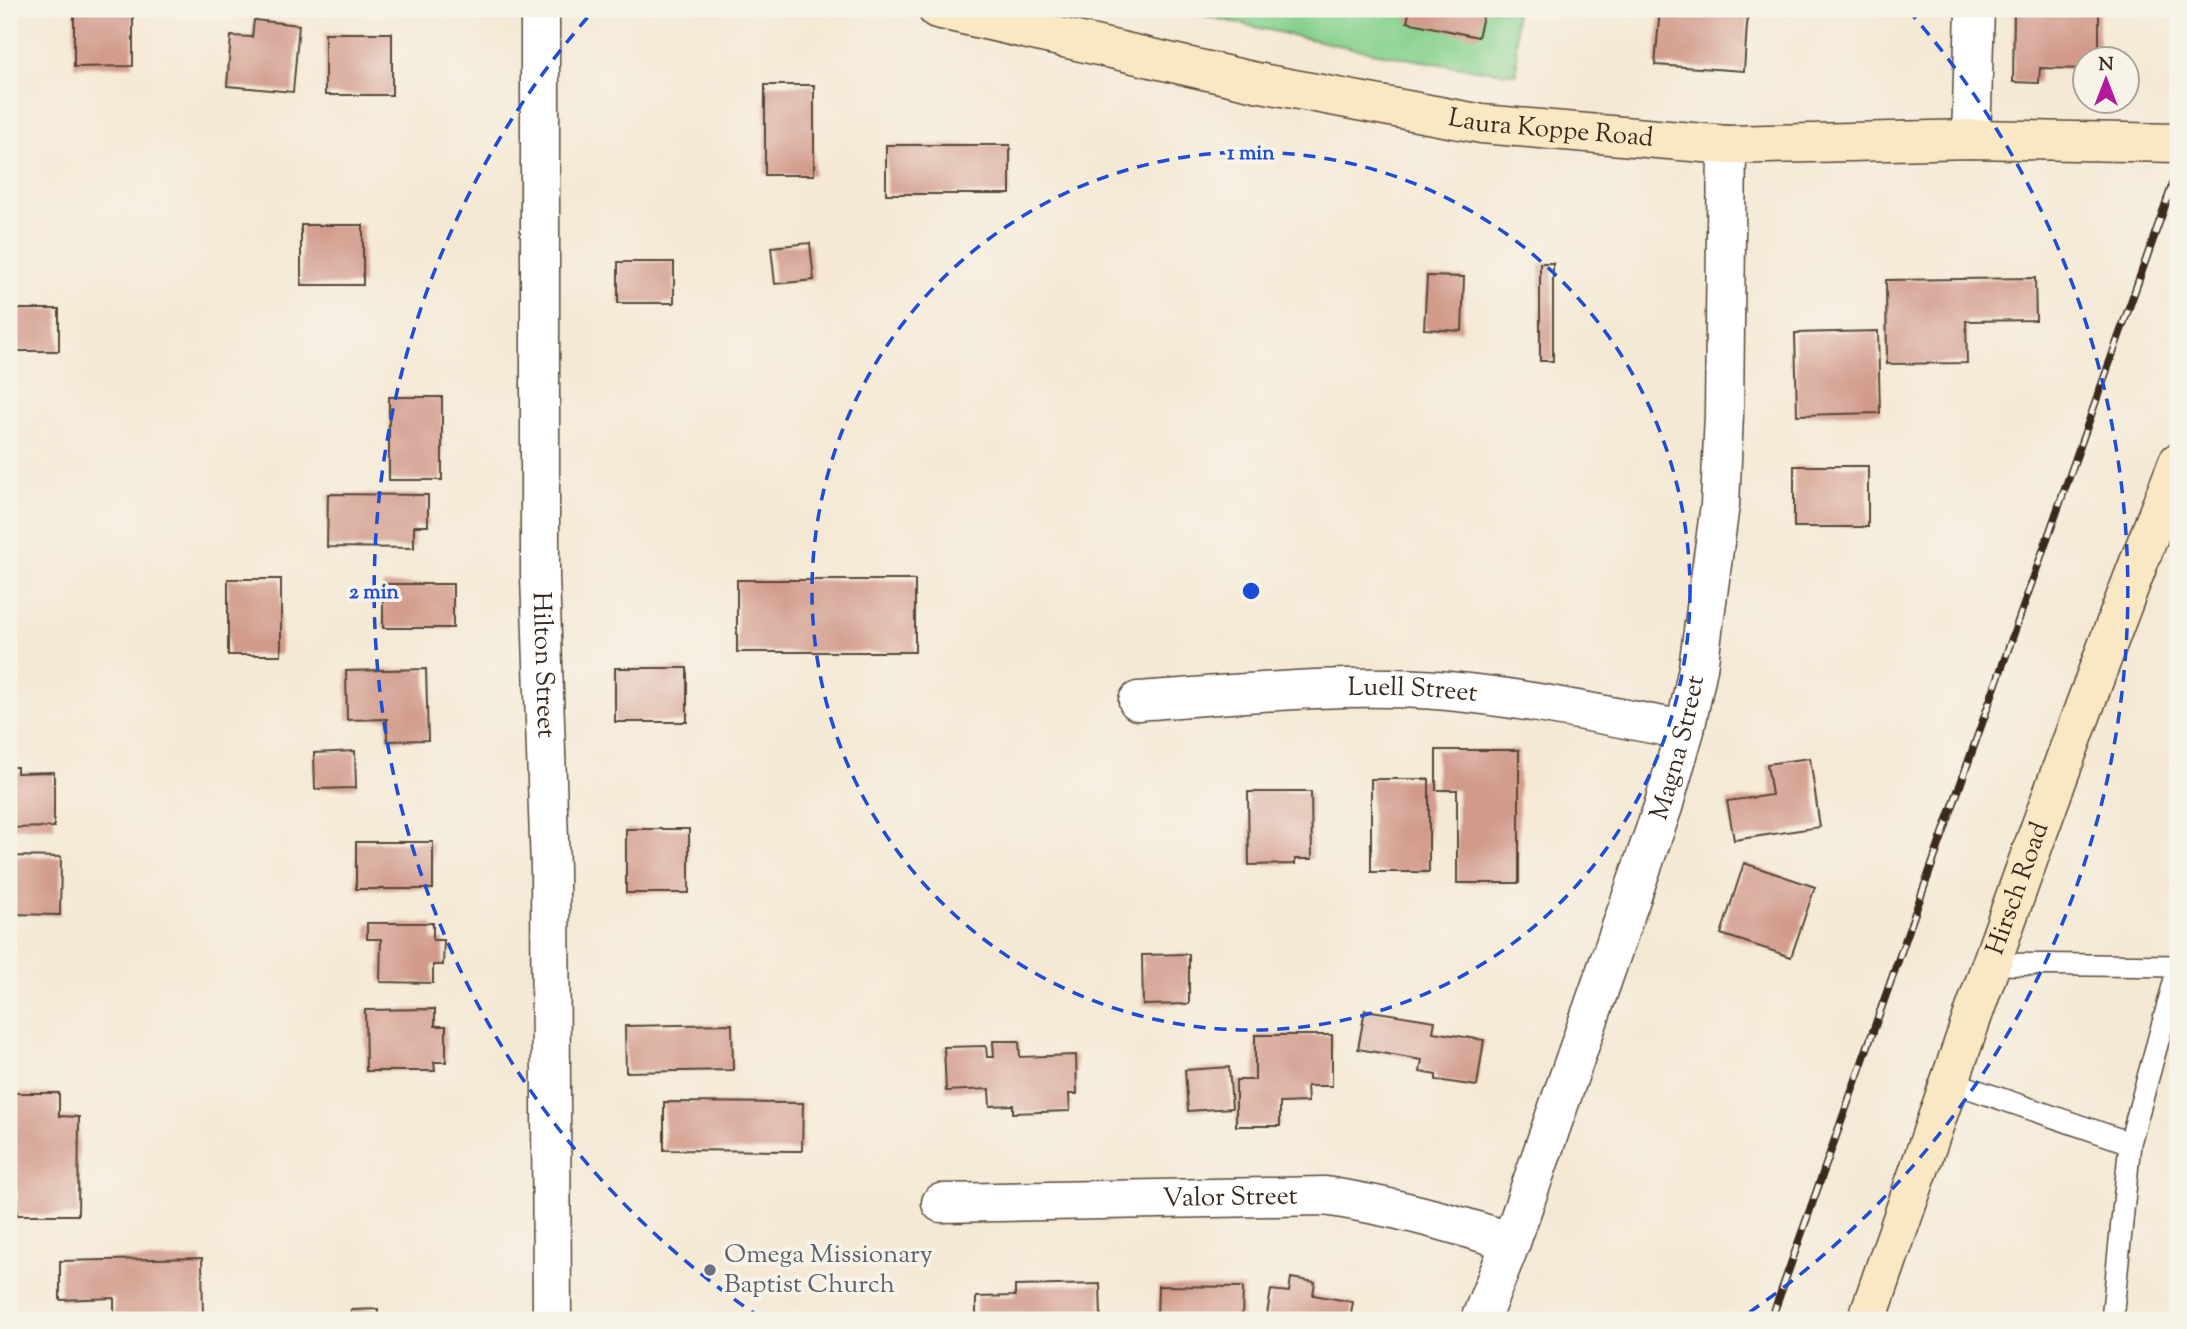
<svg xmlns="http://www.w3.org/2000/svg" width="2187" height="1329" viewBox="0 0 2187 1329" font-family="'Sorts Mill Goudy',serif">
<rect width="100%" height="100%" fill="#f7f3e8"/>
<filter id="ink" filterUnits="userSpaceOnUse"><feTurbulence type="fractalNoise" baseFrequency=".0143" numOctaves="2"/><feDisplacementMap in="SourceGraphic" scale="14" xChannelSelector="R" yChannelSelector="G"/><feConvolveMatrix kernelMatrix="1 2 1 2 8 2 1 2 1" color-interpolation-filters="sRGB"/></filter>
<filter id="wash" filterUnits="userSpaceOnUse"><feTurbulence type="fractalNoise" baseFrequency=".00686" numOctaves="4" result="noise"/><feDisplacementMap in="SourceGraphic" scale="28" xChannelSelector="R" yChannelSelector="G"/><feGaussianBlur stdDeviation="1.57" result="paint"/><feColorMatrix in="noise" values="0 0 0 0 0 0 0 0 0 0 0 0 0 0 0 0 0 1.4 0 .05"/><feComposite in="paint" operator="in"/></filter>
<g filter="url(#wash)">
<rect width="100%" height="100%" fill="#f5e9d5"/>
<!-- green -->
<path fill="#87d18e" stroke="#617e56" stroke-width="2" d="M1177,9H1515L1517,74C1402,62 1289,35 1177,9Z"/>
<g id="blocks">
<!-- building -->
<path fill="#d19a8a" d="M74,9H133V66L74,67Z
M1410,9H1485L1478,37L1407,22Z
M1660,9H1748L1744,71L1655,65Z
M2014,9H2099V60H2086V69L2040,68L2039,83L2013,82Z
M254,20L299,25L293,92L227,86L231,36L252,37Z
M325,33H392V95H325Z
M765,85H814V175H765Z
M886,145H1010V194H886Z
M301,225H363V285H301Z
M810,243L814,280L775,284L771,247Z
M618,262H674V303H618Z
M1540,263H1553V361H1540Z
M1427,276L1464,277L1462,331L1424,329Z
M2035,278L2036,320L1966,321L1967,363L1887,364L1886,280Z
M9,309H59V351H9Z
M1878,331L1880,413L1797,415L1795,333Z
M389,397H442V480H389Z
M1794,466H1868V527H1794Z
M328,494L428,495V526H414V548L327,547Z
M228,579H281V655H228Z
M737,580H915V652H737Z
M383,584H453V628H383Z
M615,668H687V722H615Z
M426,669L428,740L387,741V719L347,720L346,671Z
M1436,750H1519V883H1457V790H1436Z
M355,751L356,788L315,789L314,753Z
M1810,758L1820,827L1734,840L1727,801L1772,795L1767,764Z
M9,767H17V773L54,772V827L9,828Z
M1371,779H1429V872H1371Z
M1248,792H1311L1312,859H1295V864L1249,865Z
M626,829H689V893H626Z
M356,842H433V889H356Z
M9,856L61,857L60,915L9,914Z
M1744,863L1815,887L1791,957L1721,934Z
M367,923H433V940H444L443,965H433V983L380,982L381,939H367Z
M1189,954V1004L1143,1005L1142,955Z
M435,1009V1026H446V1062H434L435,1071H366L365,1010Z
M1365,1010L1435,1021L1433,1032L1484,1040L1477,1086L1436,1080V1075L1420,1072L1422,1060L1358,1049Z
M732,1024L733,1070L626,1072L625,1026Z
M1255,1035H1332V1086H1307L1308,1102L1280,1103V1126H1236V1080H1255Z
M993,1041H1019L1020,1057L1076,1055L1077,1094H1069L1070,1111L1013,1113V1105L990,1106L989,1089L946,1091L944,1047L986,1046L987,1057H994Z
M1229,1067L1232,1108L1188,1111L1185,1070Z
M9,1093H59V1116L79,1117L78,1215H17V1191H9Z
M664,1102L803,1103L802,1151L664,1150Z
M202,1258L203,1320H114V1298L60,1300V1261Z
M1291,1278L1315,1282L1313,1295L1353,1302L1350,1320H1266L1271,1290L1289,1292Z
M1100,1284L1101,1320H976V1297L1015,1296V1286Z
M1158,1286L1243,1287L1242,1320H1157Z
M378,1309V1317H396V1320H327V1316H351V1310Z"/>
</g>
</g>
<g filter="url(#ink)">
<use href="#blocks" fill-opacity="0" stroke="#574739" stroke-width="2"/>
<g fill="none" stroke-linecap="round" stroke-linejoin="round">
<defs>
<path id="lane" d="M1991,964L2178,966
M1949,1081L2130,1143L2178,968
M2112,1320L2130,1143"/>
<g id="street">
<path id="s1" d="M540,9V576L550,869L552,1320"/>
<path d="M1971,139L1975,9"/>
<path id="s2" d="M1138,701C1241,694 1345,682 1448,691C1527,698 1606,716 1685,730"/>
<path id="s3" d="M941,1203L1325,1196C1390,1206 1449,1221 1511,1242"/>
<path id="s4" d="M1480,1320L1511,1242L1663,807L1685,730L1698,668L1720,505L1724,414L1727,145"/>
</g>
<g id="secondary">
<path id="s5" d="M937,9L1256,82L1482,124L1727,145L1971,139L2178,143"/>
<path id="s6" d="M1867,1320C1966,1033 2066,745 2178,462"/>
</g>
</defs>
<!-- lane casing -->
<use href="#lane" stroke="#574739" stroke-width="24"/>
<!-- street casing -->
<use href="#street" stroke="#574739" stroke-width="41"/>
<!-- secondary casing -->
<use href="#secondary" stroke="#574739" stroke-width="41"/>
<!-- lane -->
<use href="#lane" stroke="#fff" stroke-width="21"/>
<!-- street -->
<use href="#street" stroke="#fff" stroke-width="38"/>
<!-- secondary -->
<use href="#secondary" stroke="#fae7c3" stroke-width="38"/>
<defs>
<path id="rail" d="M1771,1320L2178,169"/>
</defs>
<!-- rail casing -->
<use href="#rail" stroke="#3b2a1e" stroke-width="8"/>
<!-- rail -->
<use href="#rail" stroke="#f7f3e8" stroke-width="5" stroke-dasharray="16" stroke-linecap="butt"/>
</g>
</g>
<!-- distance rings -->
<g fill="none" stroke="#1d4ed8" stroke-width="3.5" stroke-dasharray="12 9">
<circle cx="1251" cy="591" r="439"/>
<path d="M761 1318A877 877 0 0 1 594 10M1908 10A877 877 0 0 1 1741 1318"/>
</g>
<!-- markers -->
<circle fill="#6b7280" stroke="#f7f3e8" stroke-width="2.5" cx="710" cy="1270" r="7"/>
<g text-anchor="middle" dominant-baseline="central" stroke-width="7" stroke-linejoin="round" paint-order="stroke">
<!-- street labels -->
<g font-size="26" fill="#3b2a1e" stroke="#f7f3e8">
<text stroke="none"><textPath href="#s5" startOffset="626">Laura Koppe Road</textPath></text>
<text stroke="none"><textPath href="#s1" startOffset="656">Hilton Street</textPath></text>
<text stroke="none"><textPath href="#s2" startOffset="275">Luell Street</textPath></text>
<text stroke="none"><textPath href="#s4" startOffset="606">Magna Street</textPath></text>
<text stroke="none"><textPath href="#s6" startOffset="457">Hirsch Road</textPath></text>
<text stroke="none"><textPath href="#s3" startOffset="289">Valor Street</textPath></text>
</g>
<!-- worship labels -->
<g font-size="26" fill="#5b616d" stroke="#f7f3e8" text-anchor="start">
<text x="724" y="1255">Omega Missionary<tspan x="724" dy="30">Baptist Church</tspan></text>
</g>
</g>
<circle cx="1251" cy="591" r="10" fill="#1d4ed8" stroke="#f7f3e8" stroke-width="3.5"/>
<g font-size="21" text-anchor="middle" font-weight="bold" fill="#1d4ed8" stroke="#f7f3e8" stroke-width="7" stroke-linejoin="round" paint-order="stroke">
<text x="1251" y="159">1 min</text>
<text x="374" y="598">2 min</text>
</g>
<!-- margin -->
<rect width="2187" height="1329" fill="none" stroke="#f7f3e8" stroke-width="35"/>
<!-- north arrow -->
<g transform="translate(2106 80)"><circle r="33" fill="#f7f3e8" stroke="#aca397" stroke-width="2"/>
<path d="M0-5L12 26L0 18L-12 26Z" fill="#b5179e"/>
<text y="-10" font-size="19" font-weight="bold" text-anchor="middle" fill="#3b2a1e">N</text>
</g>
</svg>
